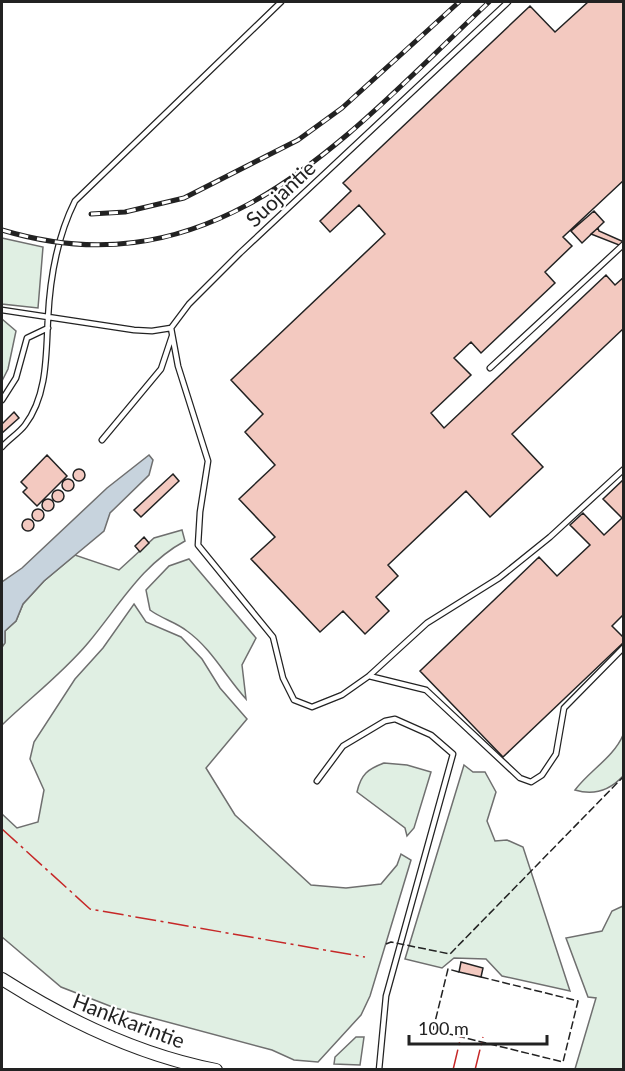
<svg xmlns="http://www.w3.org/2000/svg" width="625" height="1071" viewBox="0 0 625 1071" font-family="Lato,sans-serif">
<rect width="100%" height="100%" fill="#fff"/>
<!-- green -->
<path fill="#e0efe3" stroke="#6f6f6f" stroke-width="1.5" d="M2,238L43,247L38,308L2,304Z
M2,319L16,331L8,369L2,381Z
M182,530L185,541C142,564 119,606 88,643C63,673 30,698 2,725V647L5,642V631L16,621L23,604L44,581L75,555L119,570L154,538Z
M189,559L256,638L242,665L246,699C226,677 211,648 187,631C176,622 162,619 150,610L146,590L169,566Z
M134,604L146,622L181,637L202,659L220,688L247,719L206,768L235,815L311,885L346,888L381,884L397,865L401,854L411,860L370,996L361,1015L318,1062L294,1060L272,1050L115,1008L61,987L2,937V814L17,828L38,822L44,790L30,759L34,742L75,679L103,648Z
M623,735V776C610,790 594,796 575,790C589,771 614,757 623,735Z
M384,763L407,765L431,772L414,828L407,836L405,828L357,792C361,774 368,769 384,763Z
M464,765L473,772H485L496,792L487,821L495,841L507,840L523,847L570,991L502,976L486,959L454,958L442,968L405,959Z
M623,906V1069H575L596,998L588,997L566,938L602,931L612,911Z
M356,1037H364L360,1065L334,1064L335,1057Z"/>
<!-- water -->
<path fill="#c7d3dd" stroke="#6f6f6f" stroke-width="1.5" d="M149,455L153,460L149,475L110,513L104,531L44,581L23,604L16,621L5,631V643L2,647V582L22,568L107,488Z"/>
<!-- building -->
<path fill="#f3c9c0" stroke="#222" stroke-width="1.5" d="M588,2H624V180L563,237L572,246L545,272L555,283L481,353L471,342L454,358L471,375L431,413L444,428L606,275L615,285L624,277V328L512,434L543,467L490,517L466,491L388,565L398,576L376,597L389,611L365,634L343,611L320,632L251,559L275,537L239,499L275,465L245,432L263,414L231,380L385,234L359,205L330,232L320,221L351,191L343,183L530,6L555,32Z
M594,211L604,222L582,243L571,231Z
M598,228L599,231L624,242V247L591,234Z
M14,412L19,418L2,433V424Z
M47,455L67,476L37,506L23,492L27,488L21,482Z
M73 475a6 6 0 1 1 12 0a6 6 0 1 1-12 0Z
M173,474L179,481L141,517L134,510Z
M624,479V614L612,626L624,638V642L503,757L420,671L539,557L557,576L590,545L570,525L583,513L604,535L622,518L603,499Z
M62 485a6 6 0 1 1 12 0a6 6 0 1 1-12 0Z
M52 496a6 6 0 1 1 12 0a6 6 0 1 1-12 0Z
M42 505a6 6 0 1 1 12 0a6 6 0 1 1-12 0Z
M32 515a6 6 0 1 1 12 0a6 6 0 1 1-12 0Z
M22 525a6 6 0 1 1 12 0a6 6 0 1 1-12 0Z
M144,537L149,543L140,552L135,546Z
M461,962L483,968L481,977L459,972Z"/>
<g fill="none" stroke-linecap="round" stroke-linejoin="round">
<defs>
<path id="service" d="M2,310L134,330L152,331L171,328L189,304L240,253L508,2
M171,328L178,366L208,461L200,512L198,545L273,637L283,678L294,700L312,707L342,695L369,676L427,623L499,578L550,537L624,469
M490,368L624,244
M2,400L16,378L27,338L48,328
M102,440L161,369L172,336
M2,447C9,439 19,433 25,425C48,395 46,352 48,318C50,278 57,237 75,201L281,2
M369,676L426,690L520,778L531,782L542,775L556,754L564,708L624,647
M317,781L343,746L385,721L395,719L431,735L453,754L386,996L379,1070"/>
<path id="secondary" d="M2,979C68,1021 138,1055 216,1070"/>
</defs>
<!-- service casing -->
<use href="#service" stroke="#222" stroke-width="7"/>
<!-- secondary casing -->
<use href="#secondary" stroke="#222" stroke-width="14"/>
<!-- service -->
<use href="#service" stroke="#fff" stroke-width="4.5"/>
<!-- secondary -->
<use href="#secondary" stroke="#fff" stroke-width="12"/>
<defs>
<path id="rail" d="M91,214L125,212L184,198L298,140L342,108L459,2
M2,230C217,295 349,133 489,2"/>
</defs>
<!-- rail casing -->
<use href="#rail" stroke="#222" stroke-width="5"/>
<!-- rail -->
<use href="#rail" stroke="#fff" stroke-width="3" stroke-dasharray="9" stroke-linecap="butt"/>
<!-- fence -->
<path stroke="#222" stroke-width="1.5" stroke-dasharray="8 3" stroke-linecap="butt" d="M386,944L391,942L450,954L624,776
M459,972L448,969L433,1030L563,1062L578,1001L481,977"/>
<!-- power -->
<path stroke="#c62828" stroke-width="1.5" stroke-dasharray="21 4.5 3 4.5" stroke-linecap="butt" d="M2,829L90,909L365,957
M453,1070L462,1032
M475,1070L483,1037"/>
</g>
<g text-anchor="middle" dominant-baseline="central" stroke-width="4.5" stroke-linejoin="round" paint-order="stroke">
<!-- street labels -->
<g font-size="21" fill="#222" stroke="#fff">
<text transform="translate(280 193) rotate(-43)">Suojantie</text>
<text transform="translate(129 1020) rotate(21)">Hankkarintie</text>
</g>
</g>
<!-- border -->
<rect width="625" height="1071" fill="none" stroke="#222222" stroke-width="6"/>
<!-- scale -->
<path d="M409 1035v9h138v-9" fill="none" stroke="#222222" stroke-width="3"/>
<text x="418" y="1035" font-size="18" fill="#222222" stroke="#ffffff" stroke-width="4.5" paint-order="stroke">100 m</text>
</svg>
